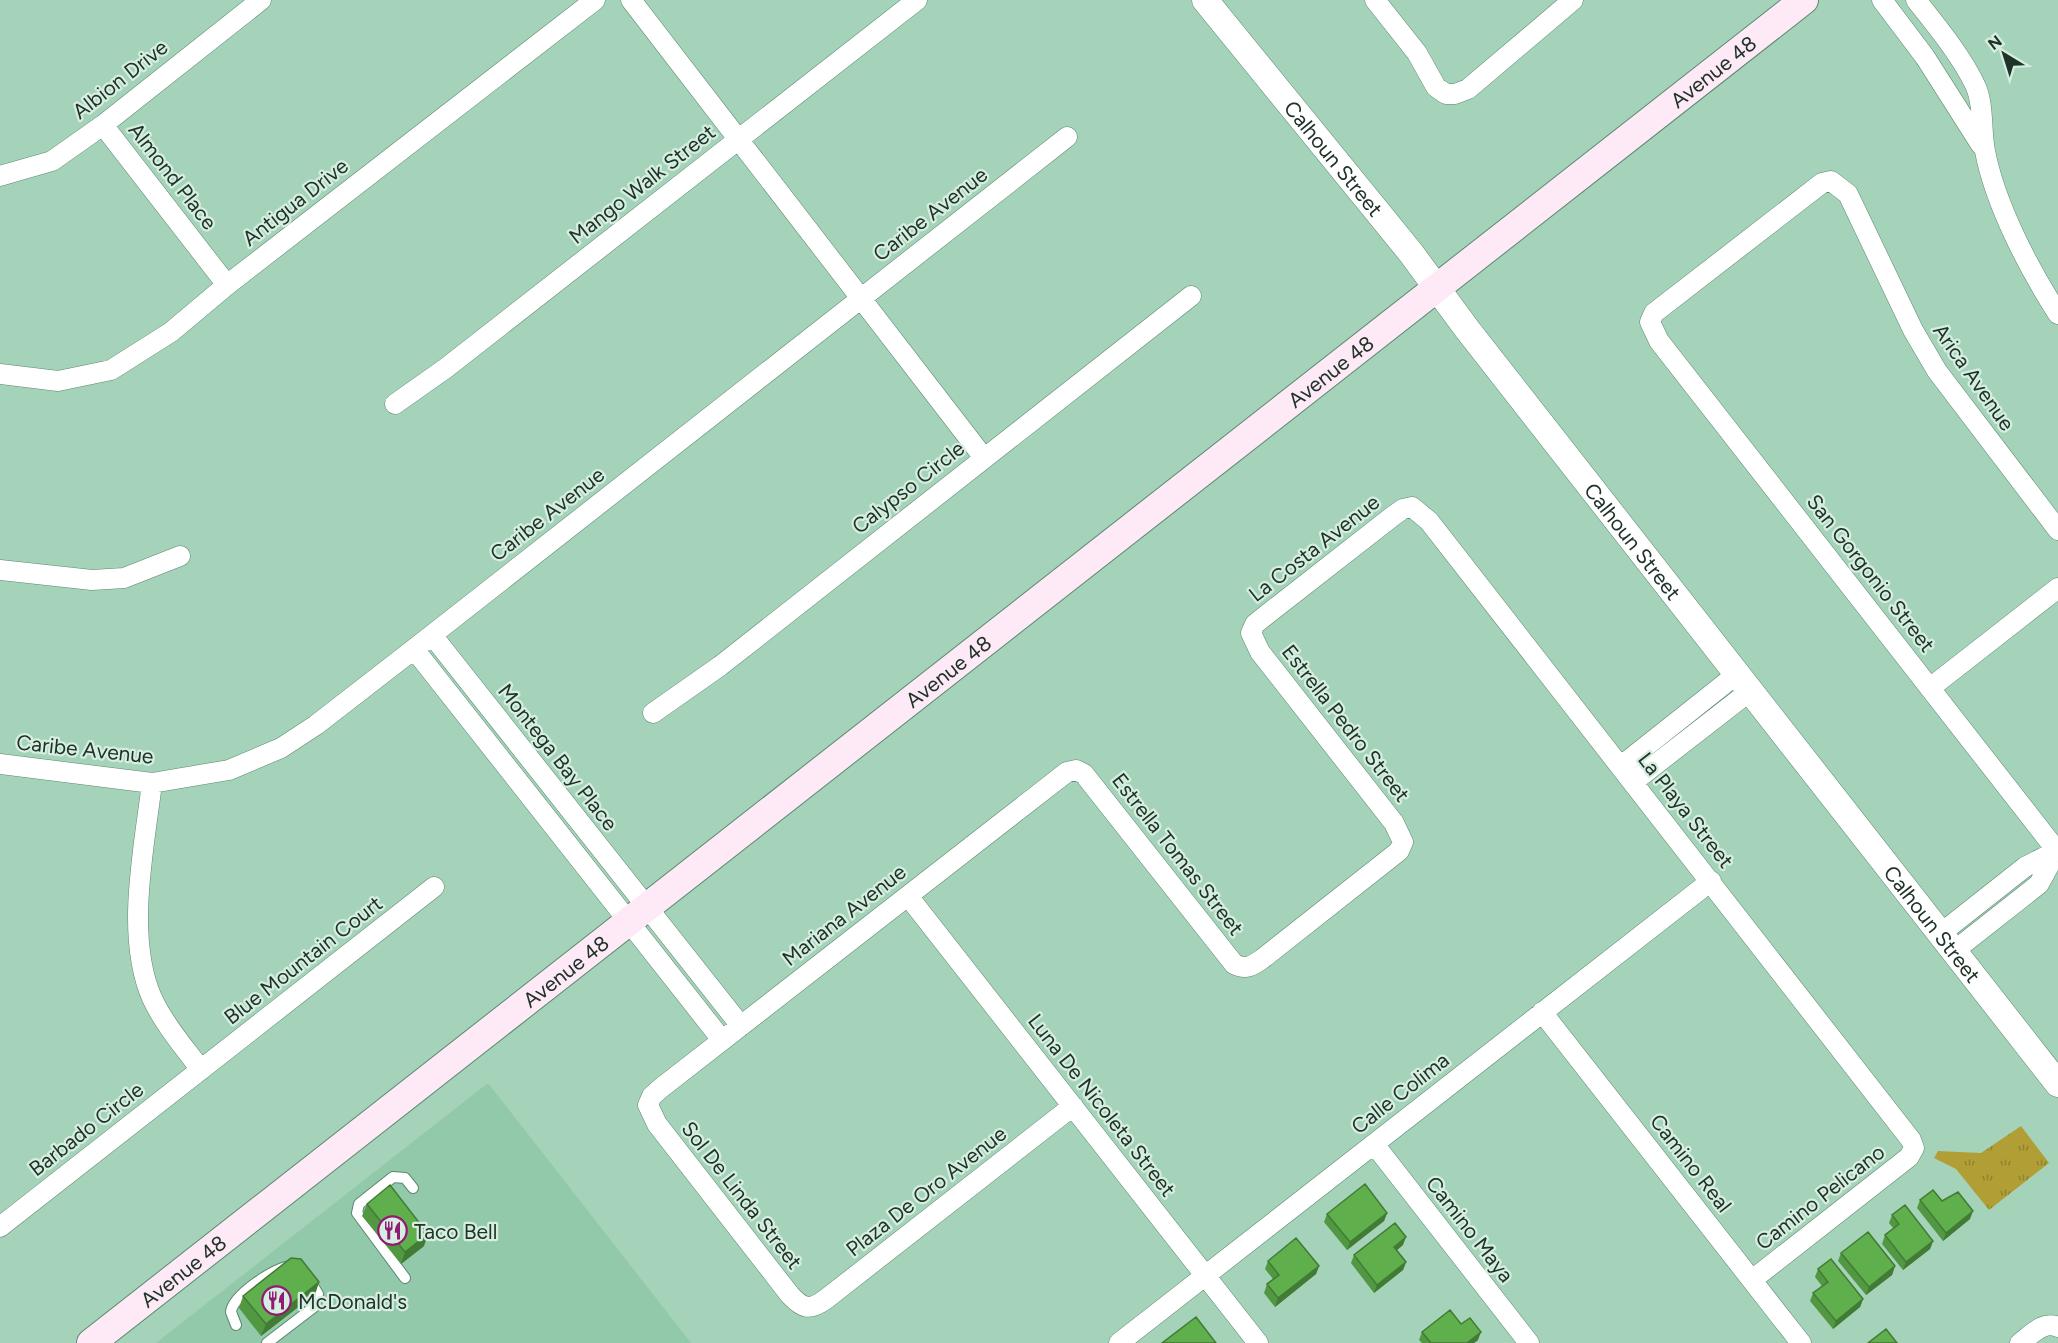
<svg xmlns="http://www.w3.org/2000/svg" width="2058" height="1343" viewBox="0 0 2058 1343" font-family="Figtree,sans-serif">
<defs>
<pattern id="grass-tufts" width="24" height="20" patternUnits="userSpaceOnUse" patternTransform="scale(1.5)"><rect width="24" height="20" fill="#b19f36"/><path d="M3 7l-1-3M5 7V3M7 7l1-3M15 17l-1-3M17 17v-4M19 17l1-3" fill="none" stroke="#90822e"/></pattern>
</defs>
<rect width="100%" height="100%" fill="#a4d3b9"/>
<!-- built -->
<path fill="#92c9ab" d="M488,1083L691,1343H156Z"/>
<!-- grass -->
<path fill="url(#grass-tufts)" d="M2021,1126L2049,1163L1989,1210L1956,1169L1934,1158L1938,1151L1981,1153Z"/>
<g fill="none" stroke-linecap="round" stroke-linejoin="round">
<defs>
<path id="service" d="M405,1278L357,1213L359,1204L393,1177L405,1178L413,1188
M236,1325L231,1312C232,1296 277,1265 293,1266
M267,1343L314,1307L318,1294L309,1279"/>
<path id="minor" d="M631,0L984,458
M1375,0L1417,53L1436,87L1446,94H1455L1468,89L1573,0
M1882,0L1925,57L1981,145
M1916,0C1936,25 1963,58 1976,87C1984,106 1981,131 1985,151C1995,204 2029,269 2058,314
M103,125L227,285
M0,176L52,161L103,125L261,0
M0,374L58,381L111,370L171,332L227,285L595,0
M395,404L446,368L917,0
M0,570L92,580L124,578L180,556
M432,635L741,1026
M414,649L722,1040
M1930,688L2058,588
M653,713L720,666L1191,296
M0,764L152,783L229,770L281,748L316,725L414,649L1067,137
M1621,766L1737,674
M1633,782L1750,691
M152,783C144,848 125,937 152,998C164,1024 184,1047 201,1070
M2057,851L1659,341L1650,322L1654,313L1822,183L1831,181L1848,194L1913,330L1937,371L2058,530
M908,896L1258,1343
M1940,934L2025,867L2058,850
M1954,951L2039,884L2057,851
M1542,1012L1801,1343
M1073,1106L826,1299C810,1311 803,1309 790,1295L657,1124L648,1105L652,1096L661,1088L1067,772L1076,770L1084,774L1234,964C1246,970 1252,966 1262,959L1399,851L1403,842L1394,823L1260,652L1251,633L1255,624L1265,616L1393,516L1403,509L1412,507L1429,521L1911,1140L1914,1148L1909,1157L1752,1280
M1374,1144L1529,1343
M0,1227L434,887
M1119,1343L1711,881
M2020,1343C2031,1335 2044,1320 2058,1327"/>
<g id="tertiary">
<path id="s1" d="M1205,0L1411,253L1467,329L2058,1084"/>
</g>
<g id="secondary">
<path id="s2" d="M91,1343L1804,0"/>
</g>
</defs>
<!-- service casing -->
<use href="#service" stroke="#5c8870" stroke-width="12"/>
<!-- minor casing -->
<use href="#minor" stroke="#5c8870" stroke-width="21"/>
<!-- tertiary casing -->
<use href="#tertiary" stroke="#5c8870" stroke-width="27"/>
<!-- secondary casing -->
<use href="#secondary" stroke="#5c8870" stroke-width="30"/>
<!-- service -->
<use href="#service" stroke="#fff" stroke-width="10"/>
<!-- minor -->
<use href="#minor" stroke="#fff" stroke-width="20"/>
<!-- tertiary -->
<use href="#tertiary" stroke="#fff" stroke-width="26"/>
<!-- secondary -->
<use href="#secondary" stroke="#fee9f7" stroke-width="28"/>
</g>
<!-- wall -->
<path fill="#529741" d="M1920,1200L1942,1201L1970,1219L1943,1241L1917,1208Z
M367,1204L424,1246L401,1264L362,1216Z
M1387,1213L1384,1221L1347,1250L1324,1222L1327,1214Z
M1892,1215L1933,1241L1930,1249L1903,1270L1882,1244L1885,1235L1894,1229L1889,1223Z
M1403,1245L1397,1250L1406,1262L1403,1270L1374,1293L1351,1263L1354,1255Z
M1841,1253L1895,1266L1892,1275L1866,1295L1838,1261Z
M1268,1261L1319,1266L1316,1274L1275,1307L1264,1293L1267,1284L1273,1279L1265,1269Z
M1818,1269L1863,1299L1860,1307L1833,1329L1810,1301L1813,1293L1822,1286L1815,1277Z
M319,1282L315,1294L261,1336L239,1308L243,1296Z
M1461,1324L1478,1340L1474,1343H1422L1419,1340L1422,1332Z"/>
<!-- shaded-wall -->
<path fill="#427b35" d="M1973,1211L1970,1219L1943,1241L1946,1233Z
M1387,1213L1384,1221L1347,1250L1350,1242Z
M428,1234L424,1246L401,1264L405,1252Z
M1406,1237L1403,1245L1391,1255L1394,1247Z
M1933,1241L1930,1249L1903,1270L1906,1262Z
M1406,1262L1403,1270L1374,1293L1377,1285Z
M1319,1266L1316,1274L1275,1307L1278,1298Z
M1895,1266L1892,1275L1866,1295L1869,1287Z
M319,1282L315,1294L261,1336L266,1324Z
M1863,1299L1860,1307L1833,1329L1836,1321Z
M1481,1332L1478,1340L1474,1343H1467Z"/>
<!-- building -->
<path fill="#5fb04c" stroke="#427b35" stroke-width="1.5" d="M1365,1184L1387,1213L1350,1242L1327,1214Z
M390,1185L428,1234L405,1252L367,1204Z
M1933,1190L1942,1201L1958,1192L1973,1211L1946,1233L1920,1200Z
M1905,1205L1933,1241L1906,1262L1885,1235L1899,1224L1892,1215Z
M1395,1223L1406,1237L1394,1247L1406,1262L1377,1285L1354,1255Z
M1868,1232L1895,1266L1869,1287L1841,1253Z
M1296,1238L1319,1266L1278,1298L1267,1284L1279,1275L1268,1261Z
M291,1258L301,1259L319,1282L266,1324L243,1296Z
M1831,1259L1863,1299L1836,1321L1813,1293L1828,1282L1818,1269Z
M1450,1310L1461,1324L1470,1318L1481,1332L1467,1343H1431L1422,1332Z
M1196,1317L1216,1343H1162Z
M1886,1329L1897,1343H1868Z"/>
<!-- icons -->
<defs>
<symbol id="restaurant-ring" viewBox="-11 -11 22 22"><circle r="9.5" fill="#d6eee0" stroke="#921976" stroke-width="1.5"/><path d="M-5-6h1v4h1v-4h1v4h1v-4h1v5L-1.5 .5V6h-2V.5L-5-1ZM5-6V6H3V1.5H1.5Q1.5-4 5-6Z" fill="#921976"/></symbol>
</defs>
<g fill-rule="evenodd">
<use href="#restaurant-ring" x="376" y="1214" width="33" height="33"/>
<use href="#restaurant-ring" x="260" y="1284" width="33" height="33"/>
</g>
<g text-anchor="middle" dominant-baseline="central" stroke-width="4.5" stroke-linejoin="round" paint-order="stroke">
<!-- street labels -->
<g font-size="21" fill="#203329" stroke="#d6eee0">
<text stroke="none"><textPath href="#s2" startOffset="2061">Avenue 48</textPath></text>
<text transform="translate(120 79) rotate(-38)">Albion Drive</text>
<text stroke="none"><textPath href="#s1" startOffset="204">Calhoun Street</textPath></text>
<text transform="translate(173 176) rotate(52)">Almond Place</text>
<text transform="translate(642 184) rotate(-38)">Mango Walk Street</text>
<text transform="translate(295 202) rotate(-38)">Antigua Drive</text>
<text transform="translate(930 214) rotate(-38)">Caribe Avenue</text>
<text stroke="none"><textPath href="#s2" startOffset="1575">Avenue 48</textPath></text>
<text transform="translate(1974 377) rotate(55)">Arica Avenue</text>
<text transform="translate(908 487) rotate(-38)">Calypso Circle</text>
<text transform="translate(547 514) rotate(-38)">Caribe Avenue</text>
<text stroke="none"><textPath href="#s1" startOffset="690">Calhoun Street</textPath></text>
<text transform="translate(1314 548) rotate(-38)">La Costa Avenue</text>
<text transform="translate(1871 573) rotate(52)">San Gorgonio Street</text>
<text stroke="none"><textPath href="#s2" startOffset="1089">Avenue 48</textPath></text>
<text transform="translate(1346 723) rotate(52)">Estrella Pedro Street</text>
<text transform="translate(85 749) rotate(6)">Caribe Avenue</text>
<text transform="translate(558 757) rotate(52)">Montega Bay Place</text>
<text transform="translate(1686 810) rotate(52)">La Playa Street</text>
<text transform="translate(1178 854) rotate(52)">Estrella Tomas Street</text>
<text transform="translate(844 915) rotate(-38)">Mariana Avenue</text>
<text stroke="none"><textPath href="#s1" startOffset="1176">Calhoun Street</textPath></text>
<text transform="translate(303 960) rotate(-38)">Blue Mountain Court</text>
<text stroke="none"><textPath href="#s2" startOffset="603">Avenue 48</textPath></text>
<text transform="translate(1400 1093) rotate(-38)">Calle Colima</text>
<text transform="translate(1102 1105) rotate(52)">Luna De Nicoleta Street</text>
<text transform="translate(86 1129) rotate(-38)">Barbado Circle</text>
<text transform="translate(1691 1163) rotate(52)">Camino Real</text>
<text transform="translate(926 1191) rotate(-38)">Plaza De Oro Avenue</text>
<text transform="translate(742 1195) rotate(52)">Sol De Linda Street</text>
<text transform="translate(1820 1197) rotate(-38)">Camino Pelicano</text>
<text transform="translate(1470 1229) rotate(52)">Camino Maya</text>
<text stroke="none"><textPath href="#s2" startOffset="117">Avenue 48</textPath></text>
</g>
<!-- poi labels -->
<g font-size="21" fill="#203329" stroke="#d6eee0" text-anchor="start">
<text x="414" y="1231">Taco Bell</text>
<text x="298" y="1301">McDonald's</text>
</g>
</g>
<!-- north arrow -->
<g transform="translate(2004 54) rotate(322)" stroke="#d6eee0" stroke-width="4.5" paint-order="stroke">
<path d="M0-4.5L10 22L0 15L-10 22Z" fill="#203329"/>
<text y="-9" font-size="16" font-weight="bold" text-anchor="middle" fill="#203329">N</text>
</g>
</svg>
